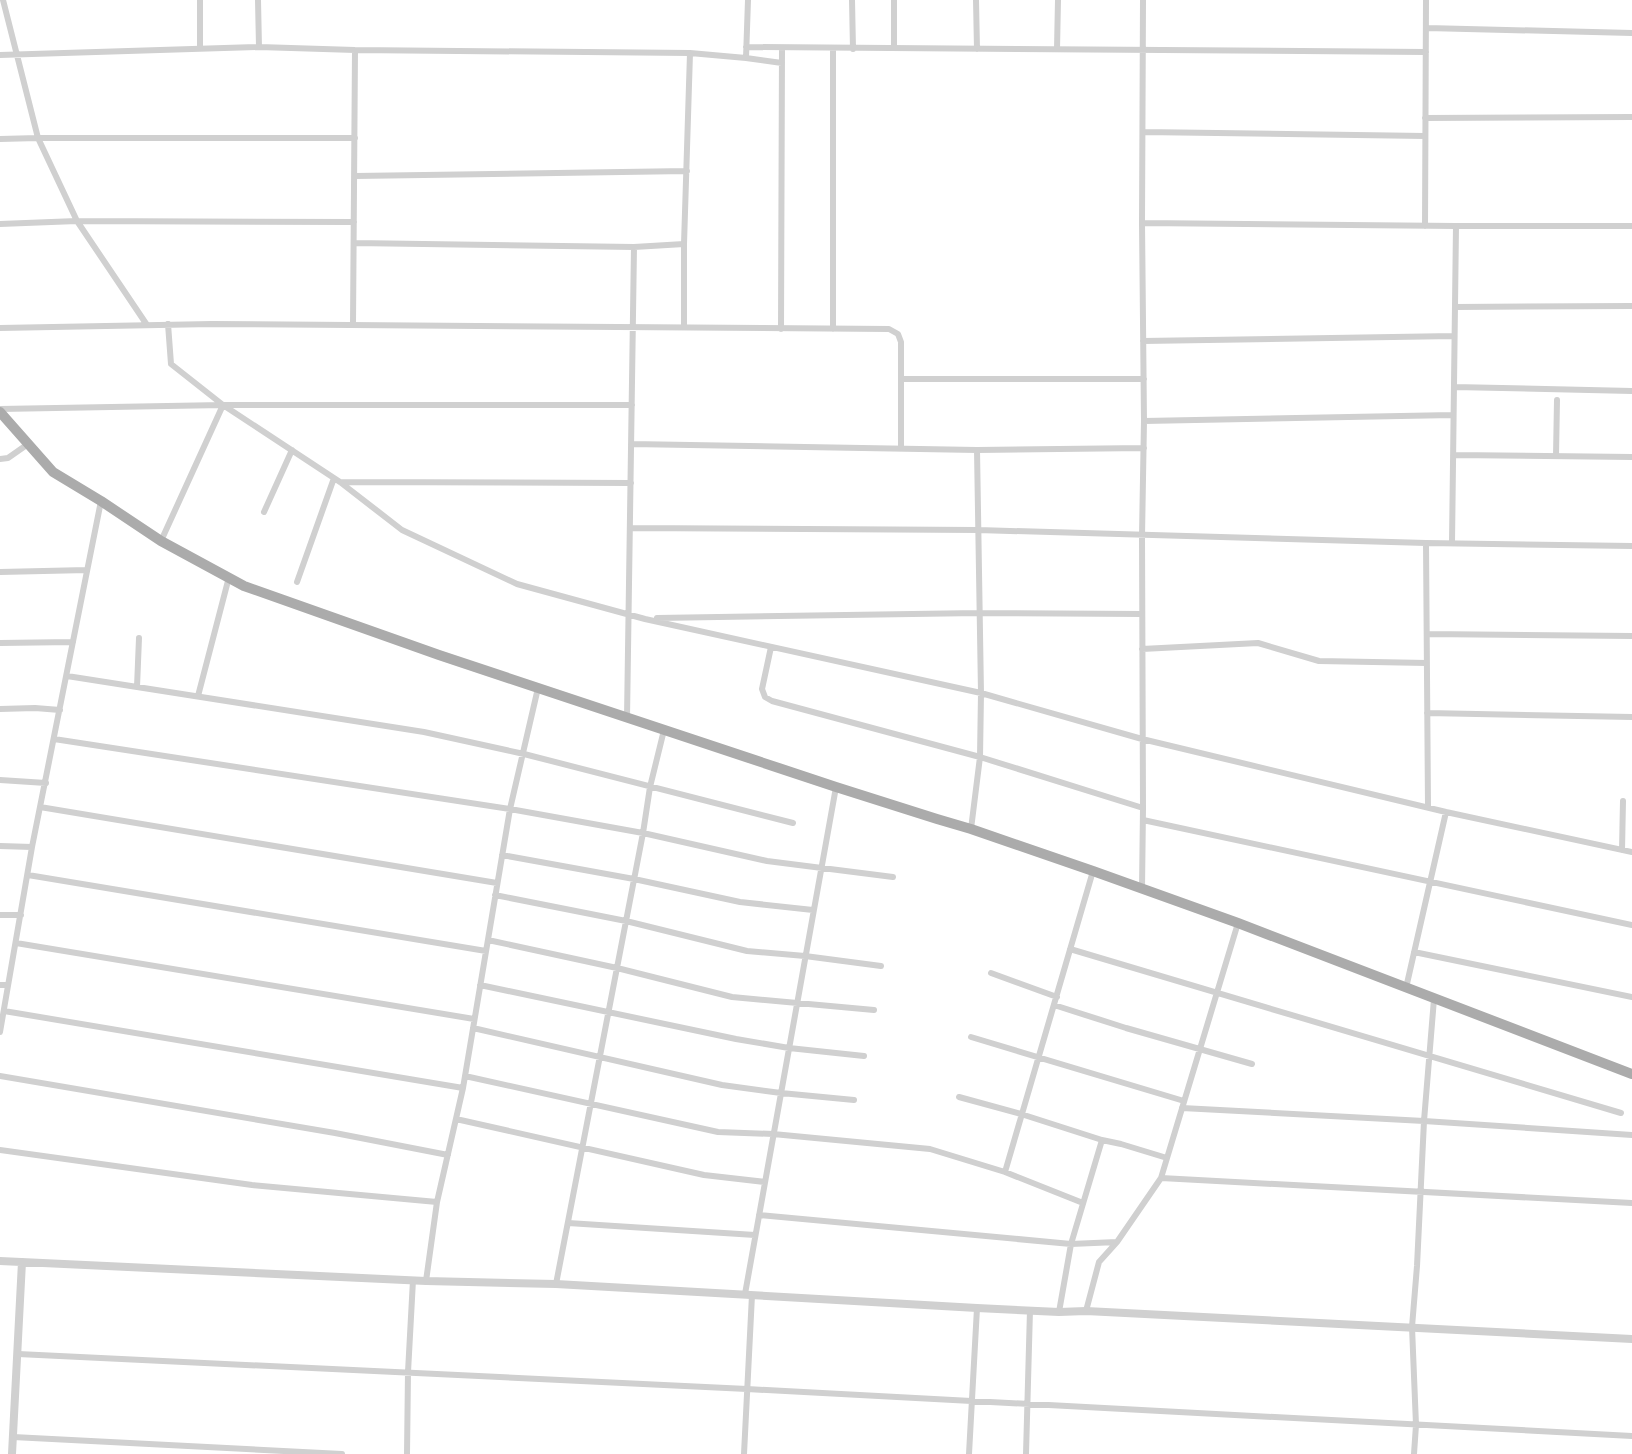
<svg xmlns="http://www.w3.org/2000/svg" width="1632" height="1454" viewBox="0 0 1632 1454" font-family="Rubik,sans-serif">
<rect width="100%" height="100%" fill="#fff"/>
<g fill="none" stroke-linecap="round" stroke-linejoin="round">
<!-- minor -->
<path stroke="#d0d0d0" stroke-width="6" d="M3,0L38,138L77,221L147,325
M200,0V48
M258,0L259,47
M852,0L853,49
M976,0L977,49
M1427,28L1632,33
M746,47L1426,52
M894,48V0
M1057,49L1058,0
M0,55L259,47L355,50L690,53L746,58L782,63
M746,58L748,0
M1425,118L1632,117
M1143,132L1425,136
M0,139L38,138H355
M355,176L687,171
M1142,223L1456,226H1632
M0,224L77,221L354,222
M1425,226L1426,0
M354,243L634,247L684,244
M1455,307L1632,306
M168,324L171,364L223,405L340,482L402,530L517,584L645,619L981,693L1142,739L1446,812L1632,852
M353,325L355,50
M684,327V244L690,53
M0,328L212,324L889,329L898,334L901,342V448
M781,329L782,48
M833,329V48
M1143,341L1454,336
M901,379H1144
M1454,387L1632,391
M0,409L223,405H632
M1144,421L1453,415
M631,444L977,450L1144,448
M1453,455L1632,457
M1556,456L1557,400
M0,459L8,458L28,444
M340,482L631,483
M264,512L292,450
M630,528L978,530L1426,543L1632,546
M161,541L223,405
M1426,543L1428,807
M1452,543L1456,226
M0,572L87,570
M297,582L334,478
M657,618L979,613L1142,614
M1427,634L1632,636
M0,643L73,642
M771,647L762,689L765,697L772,701L980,757L1143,808
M1142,649L1258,643L1319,661L1427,663
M67,676L424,732L524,754L793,823
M137,687L139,638
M198,696L229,577
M0,709L35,708L60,710
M1427,713L1632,717
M627,718L634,247
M54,739L510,809L643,833L767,861L893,877
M0,780L46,783
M40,807L497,883
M1143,820L1632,925
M971,829L980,757L981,693L977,450
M0,846L32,847
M1622,850L1623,801
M502,855L634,879L740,902L813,910
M28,875L486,951
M1142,889L1143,808L1142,536L1144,421L1142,223L1143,0
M495,895L626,921L747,951L805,956L881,966
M0,915H21
M488,940L617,968L732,997L874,1010
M16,943L474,1019
M1070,949L1621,1113
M1414,952L1632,997
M991,973L1057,997
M0,985H8
M480,985L736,1039L789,1048L864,1056
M1406,988L1446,812
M1054,1005L1126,1028L1252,1064
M4,1011L463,1088
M473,1028L722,1085L781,1093L854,1100
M0,1032L32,847L101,501
M971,1037L1184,1101
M0,1076L335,1133L448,1155
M465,1076L718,1132L773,1134L930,1149L1005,1172L1083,1203
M959,1097L1021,1114L1102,1140L1121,1144L1167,1158
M1182,1108L1424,1121L1632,1135
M456,1119L704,1175L765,1182
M0,1150L252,1185L437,1202
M1005,1172L1093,871
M1161,1178L1632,1203
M759,1215L1071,1244L1117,1242
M568,1223L755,1235
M426,1281L437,1202L463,1088L510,809L538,688
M556,1284L643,833L650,787L664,730
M745,1294L836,787
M1086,1311L1099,1262L1117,1242L1161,1178L1238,923
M1059,1312L1071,1244L1102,1140
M18,1354L747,1389L1632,1436
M13,1437L342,1454
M407,1454L408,1372L413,1280
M744,1454L752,1295
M969,1454L977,1308
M1026,1454L1030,1310
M1414,1454L1416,1425L1412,1327L1417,1266L1424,1121L1434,999"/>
<!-- tertiary -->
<path stroke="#d0d0d0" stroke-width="8" d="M0,1261L426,1281L556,1284L977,1308L1059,1312L1086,1311L1632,1339
M12,1454L22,1262"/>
<!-- primary -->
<path stroke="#ababab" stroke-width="10" d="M0,412L53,472L101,501L161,541L244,586L439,655L836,787L937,819L971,829L1093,871L1238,923L1632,1074"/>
</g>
</svg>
